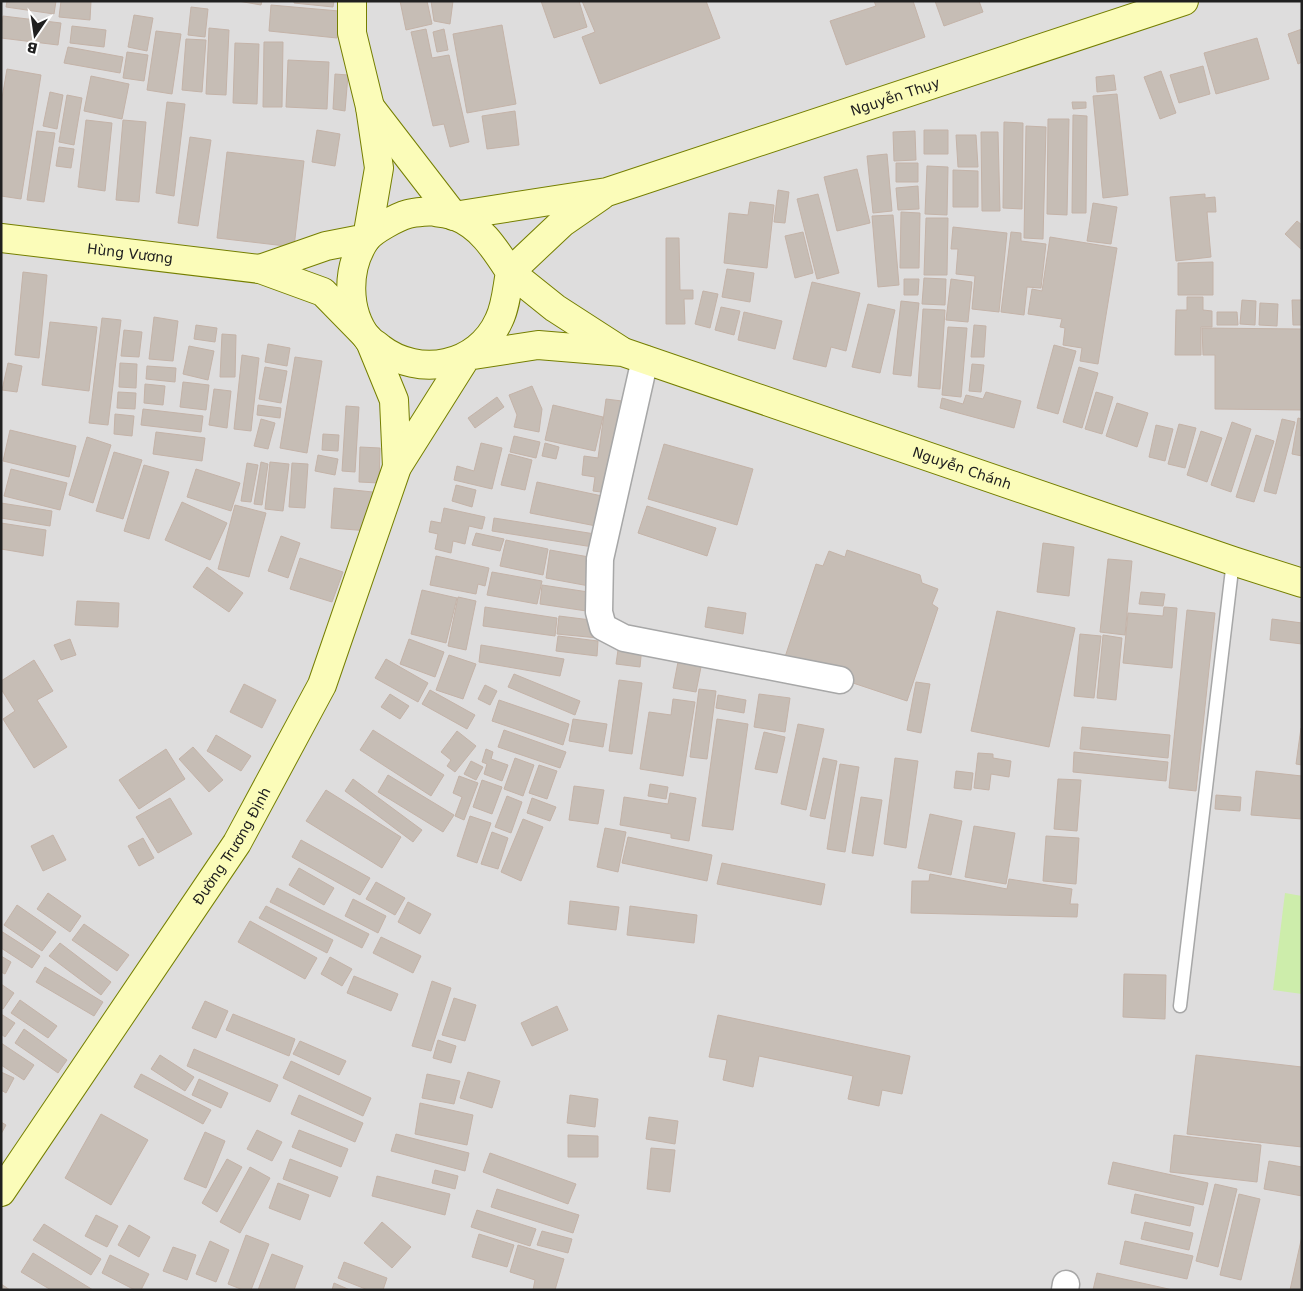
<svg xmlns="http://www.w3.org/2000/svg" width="1303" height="1291" viewBox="0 0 1303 1291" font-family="'DejaVu Sans',sans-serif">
<rect width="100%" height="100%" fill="#f1ede7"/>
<!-- residential -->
<path fill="#dedddd" d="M1,1H1302V1290H1Z"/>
<!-- grass -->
<path fill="#cdedab" d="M1285,893L1302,896V994L1273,990Z"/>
<!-- building -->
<path fill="#c6bdb5" stroke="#c4b3a8" d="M7,1H56L54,14L6,7Z
M61,1H91L90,20L59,17Z
M238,1H262L261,5Z
M294,1H334L333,7L294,3Z
M400,1H427L432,24L406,30Z
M431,1H453L450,24L434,21Z
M541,1H579L587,27L554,38Z
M582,1H706L720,38L600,84L582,37L595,32Z
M874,1H913L925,37L846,65L830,21L876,6Z
M935,1H979L983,12L944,26Z
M271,5L339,11L337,38L269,31Z
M191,7L208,9L205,37L188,35Z
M134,15L153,18L147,51L128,47Z
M3,16L61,23L58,45L1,38Z
M502,25L516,104L467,113L453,34Z
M72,26L106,30L104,47L70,43Z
M209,28L229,30L226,95L206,94Z
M426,29L432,58L449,55L469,142L450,147L444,124L433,126L411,32Z
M444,29L448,50L437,52L433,32Z
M1302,29V62L1298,64L1288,34Z
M156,31L181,34L172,94L147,90Z
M1257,38L1269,79L1216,94L1204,53Z
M186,39L206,40L202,92L182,90Z
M264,42H283L282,107H263Z
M235,43L259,44L257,104L233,103Z
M68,47L123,57L120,73L64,63Z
M127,52L148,55L144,81L123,78Z
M288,60L329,62L327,109L286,107Z
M1203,66L1210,94L1179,103L1170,75Z
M7,69L41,75L21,199L1,196V104Z
M1161,71L1176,113L1160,119L1144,77Z
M335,74L348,75L345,111L333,109Z
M1114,75L1116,90L1097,92L1096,77Z
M91,76L129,84L122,119L84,111Z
M50,92L63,95L57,129L43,126Z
M1117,94L1128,195L1103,198L1093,96Z
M67,95L82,98L74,145L59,142Z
M167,102L185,104L174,196L156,193Z
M1072,102H1086V108L1073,109Z
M515,111L519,145L487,149L482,116Z
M1073,115L1087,116L1086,213H1072Z
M1048,119H1069L1067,215L1047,214Z
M86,120L112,123L105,191L78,187Z
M123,120L146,122L139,202L116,200Z
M1004,122L1023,123L1022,209L1003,208Z
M1026,126L1046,127L1043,239L1024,238Z
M317,130L340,134L335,166L312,162Z
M924,130H948V154H924Z
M37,131L55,133L44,202L27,200Z
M915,131L916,160L894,161L893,132Z
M981,132H998L1000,211H982Z
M956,135H976L978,167H958Z
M190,137L211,140L198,226L178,223Z
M59,147L74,149L71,168L56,166Z
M227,152L304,161L294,247L217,238Z
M887,154L892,211L873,213L867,156Z
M896,163H918V182H896Z
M927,166L948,167L947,215L925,214Z
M857,169L870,223L837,231L824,177Z
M953,170L978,171V207H953Z
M918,186L919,209L898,210L896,188Z
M778,190L789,192L785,223L774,222Z
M818,194L839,273L817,279L797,199Z
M1205,194V198L1215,197L1216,212H1207L1211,257L1176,261L1170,197Z
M750,202L774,205L767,268L724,263L729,213L748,215Z
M1093,203L1117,207L1111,244L1087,241Z
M901,212L920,213L919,268H900Z
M893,215L899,285L878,287L872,216Z
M926,218H948L947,275H924Z
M1297,221L1302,225V250L1285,234Z
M953,227L1007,233L999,312L972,309L975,276L956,274L958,249H951Z
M803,232L813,273L795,278L785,236Z
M1011,232L1021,233V241L1046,244L1041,288L1027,287L1024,315L1001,312Z
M1050,237L1117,248L1098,364L1080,361L1082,348L1063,345L1065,328L1060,327L1062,319L1028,314L1032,289L1042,291Z
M666,238H679L680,290H693V299H684L685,324H666Z
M1213,262V295H1178V263Z
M727,269L754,273L750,302L722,297Z
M23,272L47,275L39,358L15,355Z
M924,278L946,279L945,305L922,304Z
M904,279H919L918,295H904Z
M951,279L972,282L968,322L946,320Z
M812,282L860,293L846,351L831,347L826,367L793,359Z
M703,291L718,294L710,328L695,324Z
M1187,297H1203V310L1212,311V327H1201V355H1175L1176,310H1187Z
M1242,300L1256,301L1255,325L1240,324Z
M1292,300H1302V325H1293Z
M901,301L919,303L911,376L893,374Z
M1260,303L1278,304L1277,326L1259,325Z
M868,304L895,310L880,373L852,367Z
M721,307L740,311L734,335L715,330Z
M923,309L945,310L940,389L918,387Z
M744,312L782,321L775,349L738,340Z
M1217,312H1237L1238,325H1217Z
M154,317L178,321L173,361L149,359Z
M102,318L121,320L108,425L89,423Z
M50,322L97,327L89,391L42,385Z
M196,325L217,328L215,342L194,339Z
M974,325L986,326L984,357H971Z
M948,327L967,328L961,397L942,395Z
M1202,328L1302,329V410L1215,409V355H1203Z
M124,330L142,332L139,357L121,356Z
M222,334L236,335L235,377H220Z
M268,344L290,348L287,366L265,362Z
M1054,345L1076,351L1058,414L1037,408Z
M189,346L214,351L208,380L183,374Z
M242,355L259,358L251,431L234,429Z
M295,357L322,361L307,453L280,448Z
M8,363L22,366L17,392L2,390Z
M120,363L137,364L136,388L119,387Z
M972,364L984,365L981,392L969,391Z
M147,366L176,368L175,382L146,379Z
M265,367L287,371L281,403L259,399Z
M1079,367L1098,373L1082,428L1063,422Z
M183,382L209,385L206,410L180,407Z
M145,384L165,386L163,405L144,403Z
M532,386L542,409L539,432L514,427L517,415L509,395Z
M214,389L231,391L227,428L209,425Z
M118,392L136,393L135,409L117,408Z
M986,392L1021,401L1014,428L940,408L942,398L963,404L966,395L983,399Z
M1096,392L1113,397L1102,434L1085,429Z
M497,397L504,407L475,428L468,418Z
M606,399L622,401L609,493L593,491L595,477L582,475L584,456L598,458Z
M1117,403L1148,413L1137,447L1106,436Z
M258,405L281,408L280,418L257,415Z
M553,405L603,417L595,451L545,440Z
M346,406L359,407L355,472L342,471Z
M143,409L203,416L201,432L141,425Z
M115,414L134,416L132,436L114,434Z
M1298,418L1302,419V456L1292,454Z
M261,419L275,423L268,449L254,446Z
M1282,419L1295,422L1276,494L1264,491Z
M1232,422L1251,429L1231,492L1211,485Z
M1179,424L1196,428L1185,468L1168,464Z
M1156,425L1173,429L1165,461L1149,457Z
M10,430L76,446L69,477L3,461Z
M1201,431L1222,438L1207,482L1187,475Z
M156,432L205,438L202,461L153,454Z
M323,434L339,435L338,451L322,450Z
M1256,435L1274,441L1254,502L1236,497Z
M514,436L540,442L536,458L510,452Z
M87,437L111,445L93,503L69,495Z
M481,443L502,448L492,489L454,480L457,466L474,471Z
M545,443L559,447L556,459L542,456Z
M664,444L753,469L737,525L648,499Z
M360,447L380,448L379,483L359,482Z
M114,452L142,460L123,519L96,511Z
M509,454L532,460L525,490L501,485Z
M318,455L338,459L335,475L315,471Z
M261,462L268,464L262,505L254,504Z
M270,462L289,464L283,511L265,509Z
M247,463L258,465L251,502L241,501Z
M292,463L308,464L305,508L289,507Z
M144,465L169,472L149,539L124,531Z
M11,469L67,483L60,510L4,496Z
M196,469L240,483L231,511L187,497Z
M537,482L602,496L596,526L530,513Z
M456,485L476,490L472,507L452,501Z
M334,488L373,492L369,531L331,528Z
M182,502L227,523L210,560L165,540Z
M1,503L52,511L50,526L1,518Z
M235,505L266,513L249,577L218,569Z
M647,506L716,528L707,556L638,533Z
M444,508L485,517L482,529L469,526L465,544L453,541L451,553L435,549L438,534L429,532L431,521L441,523Z
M494,518L595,534L593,547L492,531Z
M1,523L46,530L43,556L1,549Z
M476,533L504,539L500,551L472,545Z
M281,536L300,543L288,578L268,571Z
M506,540L548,549L543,575L500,566Z
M1043,543L1074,547L1069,596L1037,592Z
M550,550L589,557V586L546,578Z
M847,550L920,575L922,583L938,589L932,604L938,608L907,701L784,660L816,564L823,566L829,551L845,557Z
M436,556L489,568L485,586L478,584L476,594L430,585Z
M300,558L343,572L332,602L290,589Z
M1108,559L1132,561L1125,635L1100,632Z
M207,567L243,593L229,612L193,587Z
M492,572L542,581L537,604L487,595Z
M542,585L595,593L593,612L540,604Z
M422,590L457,598L446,643L411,634Z
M1141,592L1165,594L1163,606L1139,604Z
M458,597L476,601L466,650L448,646Z
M77,601L119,603L118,627L75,625Z
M485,607L557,618L555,636L483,626Z
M708,607L746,613L743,634L705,627Z
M1164,607L1177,608L1172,668L1123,663L1128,613L1163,616Z
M1187,610L1215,613L1196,791L1169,788Z
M997,611L1075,628L1049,747L971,731Z
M559,616L599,621L598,638L557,634Z
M1272,619L1302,623V644L1270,640Z
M1080,634L1101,636L1094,698L1074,696Z
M1103,635L1122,638L1116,700L1097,698Z
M558,636L598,641L597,656L556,651Z
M70,639L76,655L61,660L54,645Z
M409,639L444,652L435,677L400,664Z
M619,643L642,646L640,667L616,664Z
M481,645L564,659L560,676L479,662Z
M449,655L476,664L463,699L436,690Z
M386,659L428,683L418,702L375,678Z
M34,660L53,691L37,700L67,747L34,768L3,719L15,711L1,689V681Z
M678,662L701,667L696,692L673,688Z
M514,674L580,701L575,715L508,687Z
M619,680L642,683L632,754L609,751Z
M916,682L930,684L921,733L907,730Z
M244,684L276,700L262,728L230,712Z
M485,685L497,691L490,705L478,699Z
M699,689L716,691L707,759L690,757Z
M430,690L475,715L467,729L422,704Z
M390,694L409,706L400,719L381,707Z
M759,694L790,698L785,732L754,727Z
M718,695L746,700L744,713L716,708Z
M673,699L695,702L683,776L640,769L649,712L671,715Z
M499,700L569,724L563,745L492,721Z
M573,719L607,724L603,747L569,741Z
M717,719L748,724L733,830L702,826Z
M798,724L824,729L806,810L781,804Z
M1082,727L1170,735L1168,758L1080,749Z
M1301,728L1302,729V765L1296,764Z
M373,730L444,775L431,796L360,750Z
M504,730L566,752L560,768L498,747Z
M457,731L476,746L455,772L447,766L451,760L441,752Z
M764,732L785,737L777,773L755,769Z
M216,735L251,756L241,771L207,751Z
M193,747L223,780L209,792L179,759Z
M166,749L185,779L139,809L119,780Z
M486,749L493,752L491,759L508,765L502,781L484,774L487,764L482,762Z
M1074,752L1168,762L1166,781L1073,772Z
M978,753L993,754V758L1011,761L1009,777L991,774L989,790L974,788Z
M515,758L534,765L523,796L504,789Z
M823,758L837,761L825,819L810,816Z
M895,758L918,761L906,848L884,844Z
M471,761L483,767L476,780L464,774Z
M840,764L859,767L845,852L827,849Z
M539,765L557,771L547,799L529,793Z
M956,771L973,773L971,790L954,788Z
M1256,771L1302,776V819L1251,815Z
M388,775L454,815L443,832L378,792Z
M459,776L478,783L464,820L455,816L462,797L453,793Z
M353,779L422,830L413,842L345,791Z
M1058,779L1081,780L1077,831L1054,829Z
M482,780L502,787L492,814L473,807Z
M650,784L668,787L666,799L648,796Z
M574,786L604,790L598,824L569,820Z
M326,790L401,837L382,868L306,821Z
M670,793L696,798L689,841L671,838V834L620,825L624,797L668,804Z
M1216,795L1241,797L1240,811L1215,809Z
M507,796L522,802L511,833L495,827Z
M861,797L882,800L873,856L852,853Z
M170,798L192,834L158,853L136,817Z
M532,798L556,807L550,821L527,813Z
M930,814L962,821L951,875L918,868Z
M470,816L491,823L477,863L457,856Z
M523,819L543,827L521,881L501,872Z
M974,826L1015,833L1006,884L965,877Z
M605,828L626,832L618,872L597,867Z
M492,832L508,838L498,869L481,864Z
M53,835L66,860L43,871L31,846Z
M1046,836L1079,838L1076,884L1043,881Z
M628,837L712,855L707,881L622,863Z
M143,838L154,858L139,866L128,846Z
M301,840L370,878L360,895L292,857Z
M722,863L825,884L821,905L717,884Z
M299,868L334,888L324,905L289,885Z
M930,874L1007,889L1009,879L1072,889L1070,904H1078L1077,917L911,913L912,881H929Z
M376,882L405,898L395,915L366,899Z
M277,888L369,934L362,948L270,902Z
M48,893L81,916L70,932L37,909Z
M353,899L386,916L378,933L345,916Z
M570,901L619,907L616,930L568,924Z
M408,902L431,914L420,934L398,922Z
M17,905L56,932L42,951L4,925Z
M266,906L333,940L327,953L259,918Z
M630,906L697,915L694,943L627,935Z
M250,921L317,958L305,979L238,942Z
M84,924L129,955L117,971L72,940Z
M1,931L40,956L32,968L1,948Z
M381,937L421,956L413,973L373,953Z
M60,943L111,982L101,995L49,956Z
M1,956L11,962L5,974L1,972Z
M330,957L352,969L342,986L321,974Z
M45,967L103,1002L94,1016L36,982Z
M1124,974L1166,975L1165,1019L1123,1017Z
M354,976L398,994L391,1011L347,993Z
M432,981L451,988L431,1051L412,1046Z
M1,984L14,993L3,1009L1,1008Z
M454,998L476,1005L465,1041L442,1035Z
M20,1000L57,1026L48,1038L11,1013Z
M205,1001L228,1011L216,1038L192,1028Z
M557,1006L568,1030L532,1046L521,1023Z
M1,1014L15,1023L5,1037L1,1034Z
M233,1014L295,1039L289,1056L226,1030Z
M718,1015L910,1056L902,1094L882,1090L879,1106L848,1099L853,1076L759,1056L753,1087L723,1080L727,1060L709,1057Z
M24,1029L67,1060L58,1073L15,1043Z
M438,1040L456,1046L451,1063L433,1058Z
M300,1041L346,1061L339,1075L293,1054Z
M1,1043L34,1065L24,1080L1,1065Z
M194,1049L278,1085L270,1102L187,1066Z
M160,1055L194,1077L185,1091L151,1069Z
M1196,1055L1302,1067V1147L1187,1134Z
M291,1061L371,1098L363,1116L283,1078Z
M1,1072L14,1078L6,1093L1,1090Z
M468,1072L500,1081L492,1108L460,1098Z
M141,1074L211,1110L203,1124L134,1087Z
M427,1074L460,1081L454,1104L422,1098Z
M199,1079L228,1093L221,1108L192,1095Z
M299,1095L363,1123L355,1142L291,1114Z
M570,1095L598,1099L595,1127L567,1123Z
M420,1103L473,1115L467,1145L415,1134Z
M101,1114L148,1140L111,1205L65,1178Z
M649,1117L678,1121L675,1144L646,1139Z
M1,1122L6,1125L1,1134Z
M257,1130L282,1142L272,1161L247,1149Z
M299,1130L348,1149L341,1167L292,1147Z
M205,1132L225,1141L206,1188L184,1179Z
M396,1134L469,1153L465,1171L391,1151Z
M568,1135L598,1136V1157H568Z
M1174,1135L1261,1145L1257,1182L1170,1172Z
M651,1148L675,1150L670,1192L647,1189Z
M490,1153L576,1184L568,1204L483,1172Z
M227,1159L242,1167L217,1212L202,1203Z
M290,1159L338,1177L330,1197L283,1179Z
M1269,1161L1302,1167V1196L1264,1189Z
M1113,1162L1208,1183L1203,1205L1108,1184Z
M250,1167L270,1178L240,1233L220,1222Z
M435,1170L458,1176L455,1189L432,1183Z
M377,1176L450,1194L445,1215L372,1196Z
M278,1183L309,1195L300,1220L269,1208Z
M1215,1184L1237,1189L1218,1267L1196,1261Z
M497,1189L579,1215L573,1233L491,1207Z
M1135,1194L1194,1207L1190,1226L1131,1213Z
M1239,1194L1260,1199L1241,1280L1220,1275Z
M477,1210L536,1229L530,1246L471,1227Z
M96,1215L118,1226L107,1247L85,1236Z
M382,1222L411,1247L392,1268L364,1243Z
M1145,1222L1193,1233L1189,1250L1141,1239Z
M44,1224L101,1259L91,1275L33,1240Z
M129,1225L150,1237L139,1257L118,1245Z
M542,1231L572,1239L568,1253L537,1245Z
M479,1234L514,1245L507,1267L472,1257Z
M246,1235L269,1244L251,1290H243L228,1284Z
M1302,1236V1290H1290Z
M210,1241L229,1250L216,1282L196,1274Z
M1125,1241L1193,1256L1187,1279L1120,1264Z
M518,1245L564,1259L555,1290H533L535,1280L510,1272Z
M173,1247L196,1255L187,1280L163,1271Z
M33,1253L93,1290H51L21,1272Z
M272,1254L303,1266L294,1290H258Z
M110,1255L149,1274L141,1290H135L102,1273Z
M344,1262L387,1278L383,1290H368L338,1278Z
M1097,1273L1173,1290H1093Z
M334,1283L350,1290H332Z
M1,1284L10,1290H1Z"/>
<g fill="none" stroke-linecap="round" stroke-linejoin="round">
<defs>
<path id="lane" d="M1180,1006L1233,561"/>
<path id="street" d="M645,359L600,559L599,612L603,627L624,638L840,680
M1065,1290L1066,1284"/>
<g id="secondary">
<path id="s1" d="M370,107L454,216L607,192L1184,1"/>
<path d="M601,196L562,223L510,272L555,308L620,350"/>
<path d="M431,211C438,213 447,213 455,216C481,226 495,249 510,272C507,288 506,306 499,320C478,367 419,378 380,348C377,345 371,342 368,339C346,311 346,268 366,239C373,230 397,217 408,214C415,212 423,212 431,211Z"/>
<path id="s2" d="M1,238L260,269L323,292L369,339L394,400L397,467"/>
<path d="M260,269L326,246L367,238L379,168L370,107L352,33V1"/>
<path id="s3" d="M1,1192L237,843L322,685L397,467L467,356L538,345L623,352L1233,561L1302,583"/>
</g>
</defs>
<!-- lane casing -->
<use href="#lane" stroke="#a7a7a7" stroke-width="15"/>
<!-- street casing -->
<use href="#street" stroke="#a7a7a7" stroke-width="29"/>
<!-- secondary casing -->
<use href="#secondary" stroke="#757f00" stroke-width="30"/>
<!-- lane -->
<use href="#lane" stroke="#fff" stroke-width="12"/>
<!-- street -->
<use href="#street" stroke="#fff" stroke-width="26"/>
<!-- secondary -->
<use href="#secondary" stroke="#fbfcb9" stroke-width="28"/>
</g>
<g text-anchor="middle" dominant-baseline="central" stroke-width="4.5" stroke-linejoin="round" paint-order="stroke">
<!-- street labels -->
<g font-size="14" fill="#202020" stroke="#fff">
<text stroke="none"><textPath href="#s1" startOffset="596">Nguyễn Thụy</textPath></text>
<text stroke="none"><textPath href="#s2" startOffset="130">Hùng Vương</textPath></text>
<text stroke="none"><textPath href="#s3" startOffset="1478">Nguyễn Chánh</textPath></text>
<text stroke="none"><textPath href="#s3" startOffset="416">Đường Trương Định</textPath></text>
</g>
</g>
<!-- border -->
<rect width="1303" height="1291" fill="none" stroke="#202020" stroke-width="5"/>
<!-- north arrow -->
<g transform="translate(35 35) rotate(193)" stroke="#ffffff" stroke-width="4" paint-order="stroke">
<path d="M0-4L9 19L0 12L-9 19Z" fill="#202020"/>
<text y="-8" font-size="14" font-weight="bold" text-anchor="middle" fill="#202020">B</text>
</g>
</svg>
